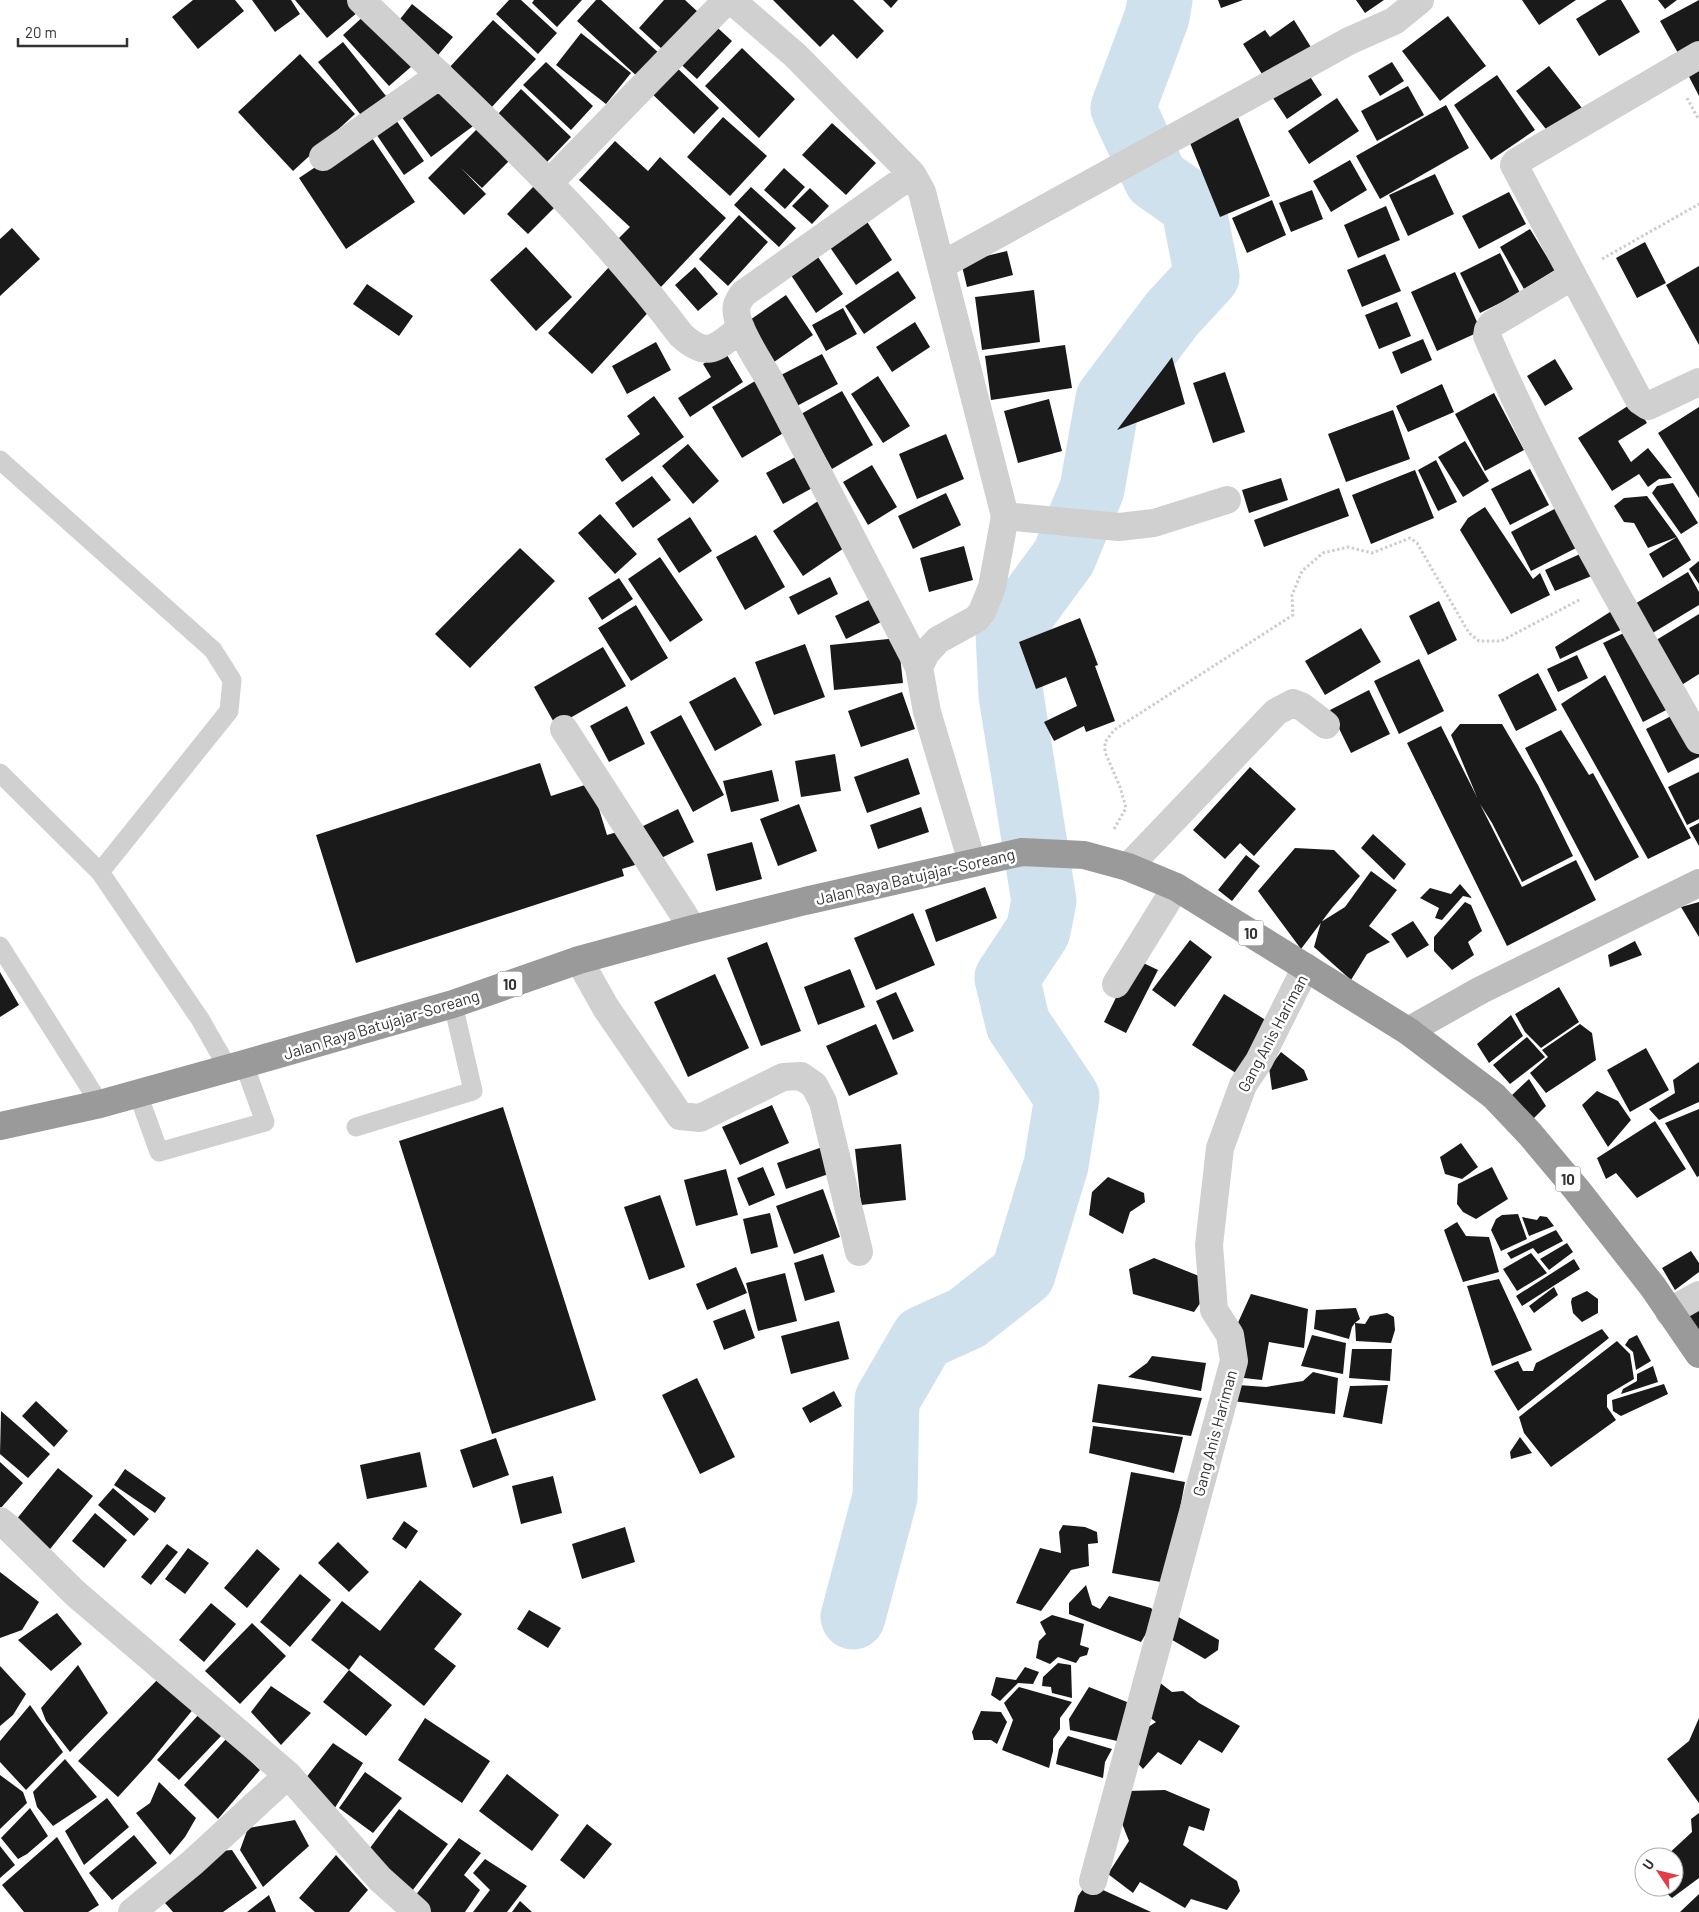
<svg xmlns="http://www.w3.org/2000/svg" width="1699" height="1912" viewBox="0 0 1699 1912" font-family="Barlow,sans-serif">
<rect width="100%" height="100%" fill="#fff"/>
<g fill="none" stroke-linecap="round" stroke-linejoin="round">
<!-- river -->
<path stroke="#cfe1ed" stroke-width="65" d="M853,1617L885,1497L887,1400L923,1338L967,1318L1023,1274L1056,1165L1067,1097L1018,1024L1007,978L1038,931L1044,901L1011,695L1008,633L1064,557L1092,489L1108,399L1172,314L1207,276L1193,205L1156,179L1123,108L1157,17L1160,0"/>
</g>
<!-- building -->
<path fill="#1a1a1a" d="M193,0H235L244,11L198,49L172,17Z
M252,0H291L300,14L275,32Z
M295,0H347L358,12L327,38Z
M509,0H521L557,33L538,54L496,14Z
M534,0H582L557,27L532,3Z
M596,0H601L661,55L640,79L577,21Z
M664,0H685L698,12L663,50L639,28Z
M773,0H853L884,31L857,59L833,34L820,47Z
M883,0H898L891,8Z
M1218,0H1243L1221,8Z
M1356,0H1384L1365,13Z
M1522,0H1576L1539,25Z
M1607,0H1621L1640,32L1599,56L1576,19Z
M1658,0H1677L1665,9Z
M1699,0V41L1678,53L1660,21Z
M412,4L453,37L434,60L393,28Z
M366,14L412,66L389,86L343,35Z
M1448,16L1486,66L1440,101L1402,51Z
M493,20L536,59L491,108L448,69Z
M709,20L732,41L697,79L674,58Z
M1294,20L1314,52L1267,82L1243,44L1265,30L1270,37Z
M581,33L631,73L606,104L556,65Z
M343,42L390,101L365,120L318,62Z
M742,48L795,99L759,138L705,86Z
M300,54L355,114L293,171L238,112Z
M546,62L593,106L571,130L523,85Z
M1392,62L1404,81L1380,96L1368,76Z
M1699,62V96L1685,69Z
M673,64L719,108L694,134L648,90Z
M1549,66L1582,108L1549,133L1516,91Z
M1305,69L1322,95L1287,119L1269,92Z
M1497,75L1535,130L1491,160L1454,105Z
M445,83L476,124L431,157L401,116Z
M1408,86L1424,115L1377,141L1361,111Z
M521,89L571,137L547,162L497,115Z
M1337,98L1359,131L1309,164L1288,131Z
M1446,105L1469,148L1380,199L1356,156Z
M394,117L424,161L404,175L374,131Z
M723,117L767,156L730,196L687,157Z
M1238,117L1270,196L1220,217L1188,138Z
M485,121L517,153L482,188L461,168L486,194L464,215L428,178Z
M832,123L876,163L846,195L802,155Z
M368,132L415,202L346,249L299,178Z
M615,141L648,171L660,157L726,218L661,287L614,243L630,227L579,180Z
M1350,160L1367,190L1331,212L1313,181Z
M784,168L805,187L785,209L764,190Z
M1435,174L1454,214L1408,236L1389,195Z
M534,186L555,207L528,234L507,214Z
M751,187L796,228L779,247L734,205Z
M810,188L829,206L812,224L792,206Z
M1312,190L1323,219L1291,232L1279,203Z
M1509,192L1526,224L1479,249L1462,216Z
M1272,200L1286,235L1247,253L1232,218Z
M1386,206L1400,240L1358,258L1344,225Z
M739,215L768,242L728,286L699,259Z
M864,217L892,260L856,285L827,243Z
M12,228L40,259L0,296V239Z
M1530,229L1555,270L1524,289L1500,247Z
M1645,242L1666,283L1637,298L1616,258Z
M526,247L572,297L536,331L490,280Z
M814,251L843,294L816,313L787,269Z
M1007,251L1013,275L967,287L961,262Z
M1500,253L1520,293L1480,313L1460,273Z
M1385,254L1401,291L1362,307L1347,270Z
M610,266L654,306L592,374L548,333Z
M1699,266V345L1666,285Z
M695,267L718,294L698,311L675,285Z
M898,271L916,298L864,334L845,306Z
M1455,272L1481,331L1437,351L1411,292Z
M367,284L413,316L399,336L353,304Z
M1034,290L1040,342L982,350L975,297Z
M786,295L813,335L774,362L747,322Z
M1397,302L1411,336L1379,349L1365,315Z
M843,308L857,334L826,351L812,325Z
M915,322L930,347L892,372L876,347Z
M1423,339L1432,360L1401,374L1392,352Z
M656,342L671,370L627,394L612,366Z
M1065,345L1072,388L991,400L985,356Z
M724,350L743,382L690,417L678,398L711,377L703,364Z
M822,354L838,384L795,407L779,376Z
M1172,357L1185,404L1117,430Z
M1555,359L1573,389L1545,406L1527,376Z
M1225,372L1245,432L1213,443L1193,383Z
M878,376L910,426L883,443L851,394Z
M760,378L790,429L742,458L712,407Z
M1442,384L1454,412L1408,432L1396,406Z
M842,391L873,445L832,469L801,414Z
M1494,393L1524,450L1485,471L1455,414Z
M654,396L684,437L622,482L605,459L640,434L627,416Z
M1049,399L1062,451L1018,463L1004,411Z
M1634,402L1647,423L1618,441L1631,462L1648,448L1672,478L1659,479L1648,487L1639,474L1612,491L1578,438Z
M1699,407V498L1658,433Z
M1393,410L1410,459L1346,482L1328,434Z
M946,434L964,479L917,499L899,454Z
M1465,441L1489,481L1463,497L1438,457Z
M688,444L719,481L693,504L662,466Z
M799,455L816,486L783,504L766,473Z
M1436,460L1457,502L1438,511L1418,470Z
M872,465L897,507L868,525L843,482Z
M1530,469L1549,505L1510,525L1491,489Z
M1415,470L1434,518L1371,544L1352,495Z
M652,476L671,500L633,528L615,503Z
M1281,478L1288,500L1249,513L1242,490Z
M1673,483L1698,523L1681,534L1652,493L1657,486Z
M1339,488L1349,516L1264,547L1254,520Z
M946,493L961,525L913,549L898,516Z
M1647,496L1677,537L1648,548L1634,523L1624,522L1614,506L1624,498Z
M821,499L850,544L803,576L773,531Z
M1562,505L1582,545L1531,571L1511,532Z
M1485,507L1533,579L1540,573L1550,595L1511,614L1460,530L1468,518Z
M600,514L637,554L615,574L578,533Z
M690,517L712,551L679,573L657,539Z
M756,535L785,587L745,610L716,557Z
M1677,537L1691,560L1663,578L1649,554Z
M964,546L973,580L929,592L920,558Z
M520,548L555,581L470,668L435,634Z
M1580,554L1594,575L1555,591L1545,570Z
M660,557L703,620L670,642L628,579Z
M1699,561V584L1689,569Z
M1688,572L1699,592V605L1651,634L1633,605Z
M830,577L838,594L798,615L789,597Z
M619,578L633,599L602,620L588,598Z
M871,599L881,622L846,639L835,616Z
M1439,601L1457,640L1428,655L1409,616Z
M636,605L668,658L631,681L598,628Z
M1610,612L1622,615L1629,626L1560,659L1555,647Z
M1699,614V674L1680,686L1653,642Z
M1080,618L1098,665L1095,666L1115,721L1086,732L1084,726L1054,741L1044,722L1077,706L1066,677L1036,689L1019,642Z
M1361,628L1381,662L1325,695L1305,661Z
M1632,629L1672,707L1643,722L1603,643Z
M898,638L903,683L834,690L830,645Z
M805,644L825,697L774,715L755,662Z
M603,647L626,686L556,726L534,687Z
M1577,655L1588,678L1558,692L1547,669Z
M1419,659L1444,711L1399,734L1374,681Z
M1538,673L1557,710L1516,731L1498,695Z
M1605,675L1691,838L1648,859L1561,704Z
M735,677L762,725L715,751L689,702Z
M1369,690L1390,734L1351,753L1330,710Z
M902,692L915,729L861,747L848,711Z
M627,706L645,744L609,762L590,726Z
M1679,712L1699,752V757L1668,773L1646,729Z
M681,715L724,795L693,812L650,732Z
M1460,724H1502L1538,785L1573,856L1522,882L1492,823L1480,804L1522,887L1576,860L1596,900L1507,946L1407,743L1441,726L1477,797L1451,735Z
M1561,730L1589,775L1593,773L1639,857L1595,881L1525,748Z
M835,754L841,791L801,797L795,761Z
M908,758L920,794L867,813L854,777Z
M540,763L551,796L591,783L607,835L624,830L635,865L622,869L624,876L356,963L316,835Z
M1250,767L1296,809L1254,856L1240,843L1225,859L1193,830Z
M772,770L779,801L731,812L723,781Z
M1699,772V819L1687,825L1668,787Z
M799,804L817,851L778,866L760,819Z
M921,807L929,832L878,849L870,825Z
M678,809L694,842L653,862L637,829Z
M1699,823V846L1689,828Z
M1373,834L1406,864L1394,880L1361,848Z
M752,842L762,879L716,891L707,854Z
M1295,848L1334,850L1360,876L1332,908L1301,949L1258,891Z
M1246,855L1260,866L1232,901L1218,890Z
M1371,871L1397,890L1369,926L1390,942L1367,954L1351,980L1314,947L1321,922L1345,907Z
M1460,884L1472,898L1463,896L1442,920L1435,918L1439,908L1420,898L1430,888L1451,894Z
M985,887L997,918L936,942L925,910Z
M1465,902L1471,905L1482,931L1468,942L1474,955L1452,970L1434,951V937Z
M1699,902V937L1681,907Z
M913,913L935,965L876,990L854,938Z
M1413,921L1429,945L1407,958L1391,934Z
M1190,940L1212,957L1175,1007L1152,990Z
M1635,941L1642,955L1610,967L1608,955Z
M767,942L801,1031L761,1046L727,958Z
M1135,959L1158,970L1126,1033L1104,1022Z
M850,969L865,1007L818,1025L804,987Z
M0,972L19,1005L0,1017Z
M715,974L749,1048L688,1077L654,1002Z
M1559,987L1579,1022L1541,1048L1525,1032L1515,1014Z
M896,992L914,1031L893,1040L876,1001Z
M1224,994L1272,1024L1239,1075L1192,1045Z
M1511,1015L1523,1036L1489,1063L1477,1044Z
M876,1024L898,1074L849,1096L826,1046Z
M1580,1024L1592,1033L1596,1060L1546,1093L1530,1073L1548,1057L1542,1050Z
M1527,1037L1545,1057L1510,1084L1493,1065Z
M1646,1048L1669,1090L1630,1112L1607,1070Z
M1281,1052L1304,1070L1308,1080L1272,1090L1269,1068Z
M1699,1062V1102L1659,1120L1649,1109L1675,1093L1673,1080Z
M1529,1079L1546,1106L1530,1122L1511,1096Z
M1597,1091L1618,1101L1631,1120L1608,1147L1582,1105Z
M772,1105L789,1143L740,1165L722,1127Z
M503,1107L596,1400L492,1434L399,1141Z
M1699,1109V1176L1697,1177L1665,1123Z
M1655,1121L1686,1169L1637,1198L1616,1173L1606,1179L1597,1158Z
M1461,1143L1478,1167L1462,1179L1445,1174L1440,1157Z
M901,1144L906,1200L861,1205L855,1149Z
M828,1145L837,1171L786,1189L777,1163Z
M763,1167L775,1195L749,1206L737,1178Z
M1492,1167L1508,1199L1476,1219L1463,1212L1457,1204L1458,1184Z
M726,1169L738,1215L696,1226L684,1180Z
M1108,1177L1144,1193L1145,1202L1130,1212L1123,1234L1089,1215L1092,1192Z
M823,1189L840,1237L794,1254L776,1206Z
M660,1195L685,1267L649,1280L624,1207Z
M770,1213L778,1247L751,1254L743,1219Z
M1518,1214L1527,1239L1501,1251L1491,1230L1496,1219L1502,1215Z
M1540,1216L1547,1217L1554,1226L1529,1236L1522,1217L1537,1220Z
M1457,1222L1466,1236L1489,1237L1499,1272L1463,1282L1444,1230Z
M1556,1230L1563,1241L1538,1254L1533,1248L1511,1259L1507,1253Z
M1567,1243L1573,1252L1549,1270L1540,1259Z
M1691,1251L1699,1263V1272L1675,1290L1662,1268Z
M1531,1253L1547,1273L1517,1291L1503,1269Z
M823,1254L835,1292L805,1301L794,1263Z
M1154,1258L1204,1278L1208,1292L1194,1312L1133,1294L1129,1269Z
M1574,1259L1580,1269L1522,1306L1516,1296Z
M736,1267L747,1293L707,1310L696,1284Z
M785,1273L797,1321L758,1331L746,1283Z
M1499,1279L1532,1350L1492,1366L1467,1286Z
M1554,1287L1558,1295L1534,1313L1529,1306Z
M1587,1291L1598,1299V1313L1582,1322L1573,1313L1571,1302L1572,1298Z
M1251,1294L1308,1309L1304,1348L1269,1342L1262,1380L1244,1378L1237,1367L1236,1327Z
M1699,1302V1346L1678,1318Z
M1356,1308L1360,1319L1355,1323L1365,1324L1370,1316L1387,1313L1394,1317L1395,1330L1391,1343L1356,1341L1355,1323L1352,1327L1349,1339L1314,1329L1316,1310Z
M745,1309L755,1338L724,1350L713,1321Z
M839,1321L849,1359L791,1374L781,1336Z
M1602,1329L1609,1338L1518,1411L1494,1371L1518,1361L1523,1371H1533L1536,1363Z
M1312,1335L1346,1343L1343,1374L1301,1366Z
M1637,1335L1651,1361L1636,1370L1633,1352L1625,1345L1629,1339Z
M1617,1341L1630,1354L1634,1379L1607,1395V1407L1616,1420L1551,1467L1524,1433L1519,1417Z
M1352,1349H1392L1390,1381L1349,1378Z
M1152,1356L1206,1363L1201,1391L1128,1377L1147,1363Z
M1653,1366L1658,1382L1621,1394L1623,1389L1637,1381V1374Z
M1313,1372L1338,1378L1335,1414L1233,1401L1238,1385L1266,1387L1303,1381Z
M697,1378L735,1457L700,1474L662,1395Z
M1098,1384L1202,1398L1191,1436L1092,1422Z
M1664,1384L1668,1394L1621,1416L1613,1411L1612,1400Z
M1388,1385L1382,1424L1343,1417L1350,1386Z
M834,1391L842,1406L810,1423L802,1408Z
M36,1401L68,1431L54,1447L22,1416Z
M1,1411L50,1454L28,1478L0,1454Z
M1093,1426L1183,1437L1174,1473L1089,1453Z
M1520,1437L1532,1453L1511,1459L1510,1452Z
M496,1438L509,1475L473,1488L460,1450Z
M420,1452L427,1487L367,1499L360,1465Z
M0,1462L23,1483L0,1509Z
M58,1468L93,1496L46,1554L11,1526Z
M125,1469L166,1498L155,1513L114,1485Z
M1131,1472L1185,1482L1166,1583L1112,1573Z
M553,1476L562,1513L521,1524L512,1486Z
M113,1488L149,1519L134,1536L98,1505Z
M95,1513L127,1540L104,1568L72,1541Z
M404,1521L418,1531L406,1549L392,1539Z
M1063,1525L1085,1527L1097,1532L1098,1543L1088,1544L1089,1566L1071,1570L1041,1611L1016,1603L1040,1548L1061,1553L1059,1532Z
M625,1527L635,1562L582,1579L572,1544Z
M338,1542L369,1572L349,1592L318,1563Z
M167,1544L178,1552L151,1585L141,1577Z
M188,1548L209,1563L185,1594L165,1579Z
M257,1549L280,1569L247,1608L224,1588Z
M0,1572L39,1602L22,1630L0,1638Z
M300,1574L331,1600L290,1647L260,1622Z
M420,1580L462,1614L434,1649L456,1666L424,1706L360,1655L349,1670L311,1640L342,1601L380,1631Z
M1086,1585L1092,1605L1100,1609L1109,1596L1151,1608L1157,1615L1141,1642L1069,1614V1603Z
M211,1603L236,1624L204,1662L179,1640Z
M529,1610L561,1628L548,1648L517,1629Z
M57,1613L82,1644L51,1671L18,1640Z
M1052,1615L1084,1624L1080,1645L1089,1648L1087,1655L1080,1657L1076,1663L1058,1657L1050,1664L1036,1658L1039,1641L1046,1634L1040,1622Z
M1175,1615L1219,1640L1218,1650L1205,1659L1167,1637Z
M252,1623L286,1656L240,1704L205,1671Z
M1058,1663L1071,1665L1072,1698L1052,1693L1051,1687L1042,1686L1043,1677Z
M78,1665L108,1713L70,1752L46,1721L41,1708Z
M0,1666L26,1694L13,1715L0,1726Z
M1025,1667L1039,1672L1033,1684L1018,1683L1000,1701L991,1695L996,1677L1016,1680Z
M349,1670L392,1705L366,1736L323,1702Z
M158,1679L195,1707L150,1762L118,1797L78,1761Z
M1155,1679L1172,1692L1183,1691L1199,1703L1240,1726L1222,1753L1199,1740L1181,1765L1158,1752L1143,1769L1134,1759L1142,1731L1156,1722L1146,1715Z
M271,1686L311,1713L281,1745L251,1712Z
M1019,1687L1072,1702L1060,1718V1729L1053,1739V1751L1049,1768L1002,1750L1013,1720L1004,1703Z
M1089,1687L1127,1702L1124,1728L1117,1741L1070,1730L1069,1719Z
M30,1705L63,1752L26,1790L0,1762V1741Z
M981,1711L1001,1712L1007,1722L997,1744L991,1740H974L972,1732Z
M201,1712L222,1735L179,1780L157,1760Z
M425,1718L490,1761L462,1803L398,1760Z
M1699,1718V1803L1667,1759L1689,1741Z
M1068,1736L1112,1749L1105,1762L1103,1778L1056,1764L1059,1749Z
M227,1738L260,1770L218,1819L184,1785Z
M333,1743L363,1763L331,1814L302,1783Z
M65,1759L97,1797L53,1826L37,1807L33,1792Z
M365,1772L402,1798L373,1833L339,1808Z
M507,1774L559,1815L532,1851L479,1811Z
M0,1775L23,1792L27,1803L0,1829Z
M159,1782L196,1818L185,1837L170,1855L136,1813L150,1803Z
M1165,1790L1210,1809L1204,1831L1189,1826L1183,1845L1237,1881L1240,1891L1227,1910L1191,1899L1185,1908L1140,1882L1133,1893L1108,1874L1129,1841L1121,1821L1127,1791Z
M107,1798L129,1827L84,1865L65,1831Z
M30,1808L48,1836L27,1854L18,1859L1,1838Z
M399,1809L448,1844L409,1895L367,1852Z
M1699,1813V1878L1672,1898L1659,1887H1674V1857H1665L1692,1832L1691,1819Z
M295,1820L309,1846L263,1887L240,1850L248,1828Z
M587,1824L612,1844L584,1879L560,1860Z
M134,1835L157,1863L112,1900L89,1873Z
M57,1837L99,1905L88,1912H24L2,1885Z
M459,1838L481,1853L464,1875L480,1890L465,1912H431L415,1896Z
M0,1846L15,1865L0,1878Z
M232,1850L257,1888L223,1912H173L165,1903L209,1852Z
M336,1855L368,1890L349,1912H315L299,1898Z
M485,1859L527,1886L507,1912H473L490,1890L473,1873Z
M1083,1889L1093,1892L1103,1890L1151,1912H1074L1078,1896Z
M1699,1894V1912H1680Z
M269,1895L276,1912H247Z
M520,1901L532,1912H512Z"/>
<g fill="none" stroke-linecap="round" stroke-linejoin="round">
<!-- path -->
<path stroke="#cdcdcd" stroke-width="3" stroke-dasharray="2.5 2.5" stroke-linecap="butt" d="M1687,98L1699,120
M1602,259L1699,204
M1114,829L1126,808L1120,787L1105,752V742L1114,730L1293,615L1292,595L1302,571L1323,553L1348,547L1372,553L1410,538L1417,543L1469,633L1479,641H1501L1581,599"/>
<!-- lane -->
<path stroke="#d0d0d0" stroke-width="19" d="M0,460L213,650L232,680L229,711L100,872
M0,773L100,872L200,1019L228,1068
M0,946L100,1104
M138,1094L159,1152L265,1122L244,1064
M356,1127L473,1091L453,1004"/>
<!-- street -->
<path stroke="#d0d0d0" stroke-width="28" d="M361,0C472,107 588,212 681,335C708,360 717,347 741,328
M731,0L795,55L912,174L922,192L1005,516L992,587L982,612L976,619L938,640L926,653L919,667L927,712L972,862
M1699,55L1516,162L1514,165L1639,400L1648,406L1699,382
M323,157L440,75
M912,174L743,294C741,297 738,301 737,305C732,323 760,363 769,379L919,667
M549,183L727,0
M942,265L1349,41L1394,21L1420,0
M1573,276L1492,324L1488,330L1487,336C1547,476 1623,608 1699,740
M1005,516L1119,527L1154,523L1227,500
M564,729L693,929
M1128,867L1276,712L1293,703L1301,706L1326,725
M579,960L606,1008L680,1116L700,1118L783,1077L801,1076L814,1085L823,1102L859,1252
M1116,984L1176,887
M1669,1312L1699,1295
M0,1521L10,1529L76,1594L288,1775L380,1879L417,1912
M1093,1881L1234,1361L1230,1335L1214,1310L1209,1245L1220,1148L1243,1085L1259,1061L1306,967
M132,1912L192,1863L288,1775"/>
<!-- secondary -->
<path stroke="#bdbdbd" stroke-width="28" d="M1408,1031L1481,990L1699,883"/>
<!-- highway -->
<path stroke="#9a9a9a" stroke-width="28" d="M0,1126L100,1104L244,1064L453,1004L579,960L693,929L805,901L1022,852L1084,855L1128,867L1176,887L1408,1031L1494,1096L1530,1134L1577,1190L1653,1287L1699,1354"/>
</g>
<g text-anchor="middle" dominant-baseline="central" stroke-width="5" stroke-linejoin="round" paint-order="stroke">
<!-- shield labels -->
<g fill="#fff" stroke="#707070" stroke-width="1">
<rect x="1238.5" y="920.5" width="25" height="25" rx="4"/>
<rect x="497.5" y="971.5" width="25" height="25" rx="4"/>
<rect x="1555.5" y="1166.5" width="25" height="25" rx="4"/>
</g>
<g font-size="15" font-weight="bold" fill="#333">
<text x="1251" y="933">10</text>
<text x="510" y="984">10</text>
<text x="1568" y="1179">10</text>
</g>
<!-- street labels -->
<g font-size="16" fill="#333" stroke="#fff">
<text transform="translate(915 876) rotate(-13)">Jalan Raya Batujajar-Soreang</text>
<text transform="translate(381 1024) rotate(-17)">Jalan Raya Batujajar-Soreang</text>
<text transform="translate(1272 1033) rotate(-62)">Gang Anis Hariman</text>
<text transform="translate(1214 1433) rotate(-75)">Gang Anis Hariman</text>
</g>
</g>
<!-- north arrow -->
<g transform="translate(1659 1872) rotate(305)"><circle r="24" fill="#ffffff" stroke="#adadad"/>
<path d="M0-4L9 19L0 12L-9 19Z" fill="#e33c46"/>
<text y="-8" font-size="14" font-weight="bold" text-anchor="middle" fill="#333333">U</text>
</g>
<!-- scale -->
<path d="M18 38v8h109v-8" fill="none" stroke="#333333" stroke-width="2.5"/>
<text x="25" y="38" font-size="15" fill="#333333" stroke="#ffffff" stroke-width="4" paint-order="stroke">20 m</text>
</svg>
